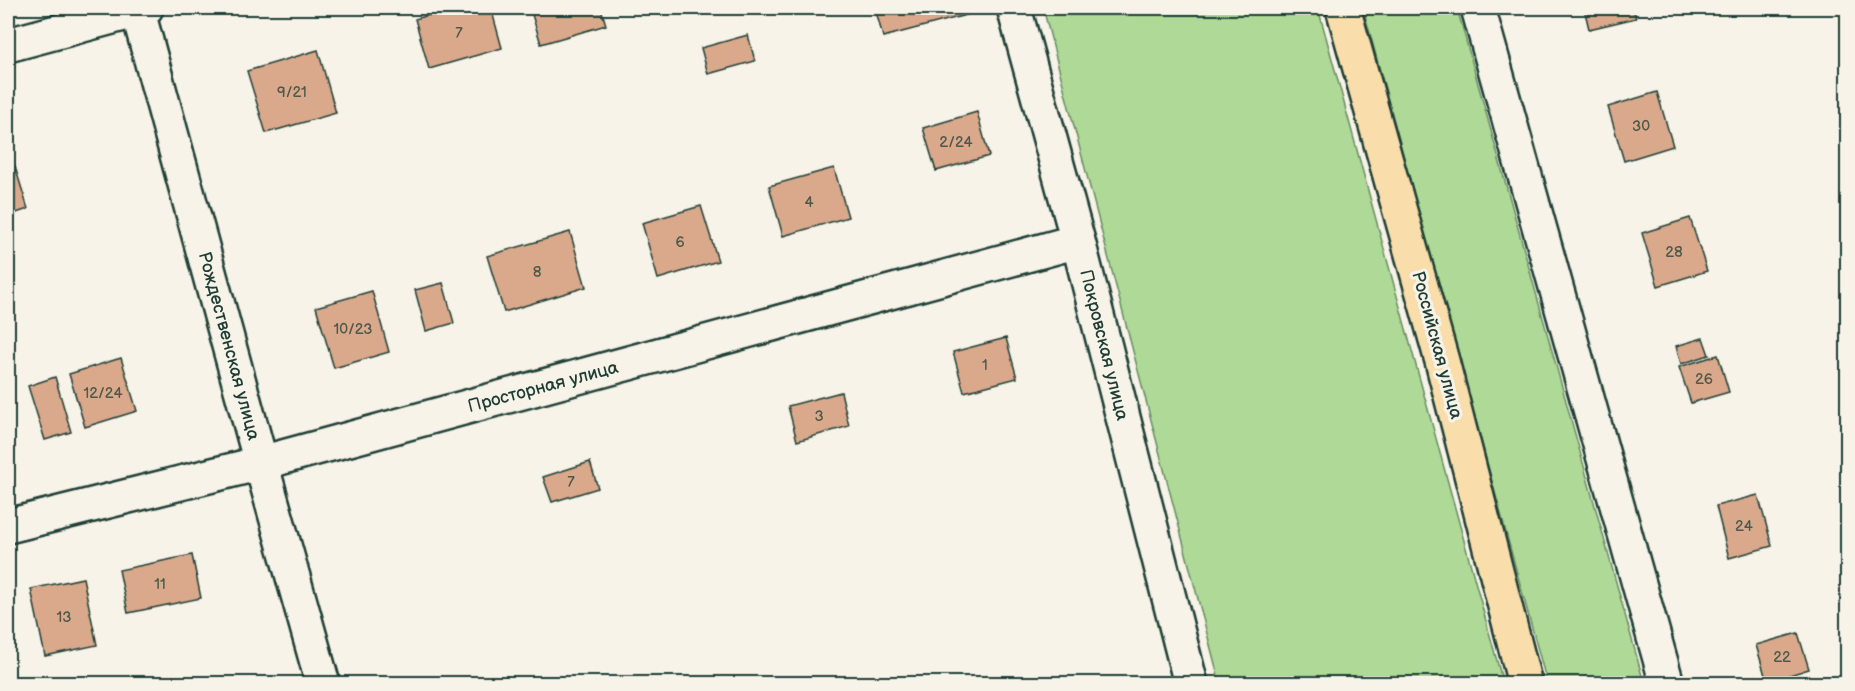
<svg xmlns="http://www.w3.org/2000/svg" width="1855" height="691" viewBox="0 0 1855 691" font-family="'Balsamiq Sans',sans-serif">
<rect width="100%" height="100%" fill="#f7f3e8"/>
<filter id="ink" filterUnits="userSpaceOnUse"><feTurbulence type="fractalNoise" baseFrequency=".0167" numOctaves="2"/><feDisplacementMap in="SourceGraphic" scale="12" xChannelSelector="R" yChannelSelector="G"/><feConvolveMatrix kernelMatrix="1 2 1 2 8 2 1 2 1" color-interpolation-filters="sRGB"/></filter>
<g filter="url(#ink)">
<!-- green -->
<path fill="#afd996" stroke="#678b65" stroke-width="1.5" d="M1043,8H1318L1503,683H1220Z
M1363,8H1457L1644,683H1547Z"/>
<!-- building -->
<path fill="#daa98c" stroke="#1f3d34" stroke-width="1.5" d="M454,8H491L502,48L429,69L415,19Z
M530,8H601L606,25L541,44Z
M875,8H973L974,13L883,37Z
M1584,8H1633L1636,18L1589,29Z
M748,35L755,61L708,74L701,48Z
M318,50L336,113L266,133L247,71Z
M1657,92L1673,146L1624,161L1608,107Z
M977,112L989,156L936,171L923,128Z
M8,147H9L28,209L8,216Z
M834,168L848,217L783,236L769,186Z
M701,206L718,261L658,279L642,223Z
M1690,218L1707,271L1658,286L1642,233Z
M570,232L586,287L504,312L487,256Z
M443,283L454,323L426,331L415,290Z
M372,291L389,352L334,368L316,307Z
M1006,338L1017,378L964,392L953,352Z
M1703,338L1709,355L1681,364L1676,346Z
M1718,355L1729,392L1691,403L1679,367Z
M121,358L137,411L85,427L69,374Z
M55,377L71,432L45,440L28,386Z
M841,392L849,426L797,441L788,406Z
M590,462L598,488L552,502L543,477Z
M1758,495L1772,546L1729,558L1716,506Z
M192,555L201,598L128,613L119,570Z
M83,578L97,645L45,656L31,589Z
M1798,633L1809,669L1767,682L1756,645Z"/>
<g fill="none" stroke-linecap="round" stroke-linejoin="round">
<defs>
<path id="minor" d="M137,8L261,463L323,684
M1014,8L1078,241L1191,684
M1478,8L1667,684
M8,45L146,8
M8,526L261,463L1078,241"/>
<path id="major" d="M1343,8L1442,361L1525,684"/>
</defs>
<!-- minor casing -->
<use href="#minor" stroke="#1f3d34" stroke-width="38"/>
<!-- major casing -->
<use href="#major" stroke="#1f3d34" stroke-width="38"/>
<!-- minor -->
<use href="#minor" stroke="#f7f3e8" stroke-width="33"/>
<!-- major -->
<use href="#major" stroke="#f9deab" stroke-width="33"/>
</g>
</g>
<g text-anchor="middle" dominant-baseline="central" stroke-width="6" stroke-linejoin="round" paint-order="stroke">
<!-- number labels -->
<g font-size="15" fill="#4e584a">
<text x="459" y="33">7</text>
<text x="292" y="92">9/21</text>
<text x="1641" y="126">30</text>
<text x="956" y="142">2/24</text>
<text x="809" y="202">4</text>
<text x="680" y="242">6</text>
<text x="1674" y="252">28</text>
<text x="537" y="272">8</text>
<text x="353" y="329">10/23</text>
<text x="985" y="365">1</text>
<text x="1704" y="379">26</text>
<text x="103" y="393">12/24</text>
<text x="819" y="416">3</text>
<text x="571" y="482">7</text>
<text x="1744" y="526">24</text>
<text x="160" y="584">11</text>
<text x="64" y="617">13</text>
<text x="1782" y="657">22</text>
</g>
<!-- street labels -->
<g font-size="18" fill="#1f3d34" stroke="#f7f3e8">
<text transform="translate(1104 345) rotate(76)">Покровская улица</text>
<text transform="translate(1437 345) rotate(75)">Российская улица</text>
<text transform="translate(229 346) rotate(75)">Рождественская улица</text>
<text transform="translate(543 387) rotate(-15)">Просторная улица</text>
</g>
</g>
<!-- margin -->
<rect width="1855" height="691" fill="none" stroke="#f7f3e8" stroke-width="30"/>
<rect x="15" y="15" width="1825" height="661" fill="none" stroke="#1f3d34" stroke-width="2" filter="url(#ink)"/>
</svg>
